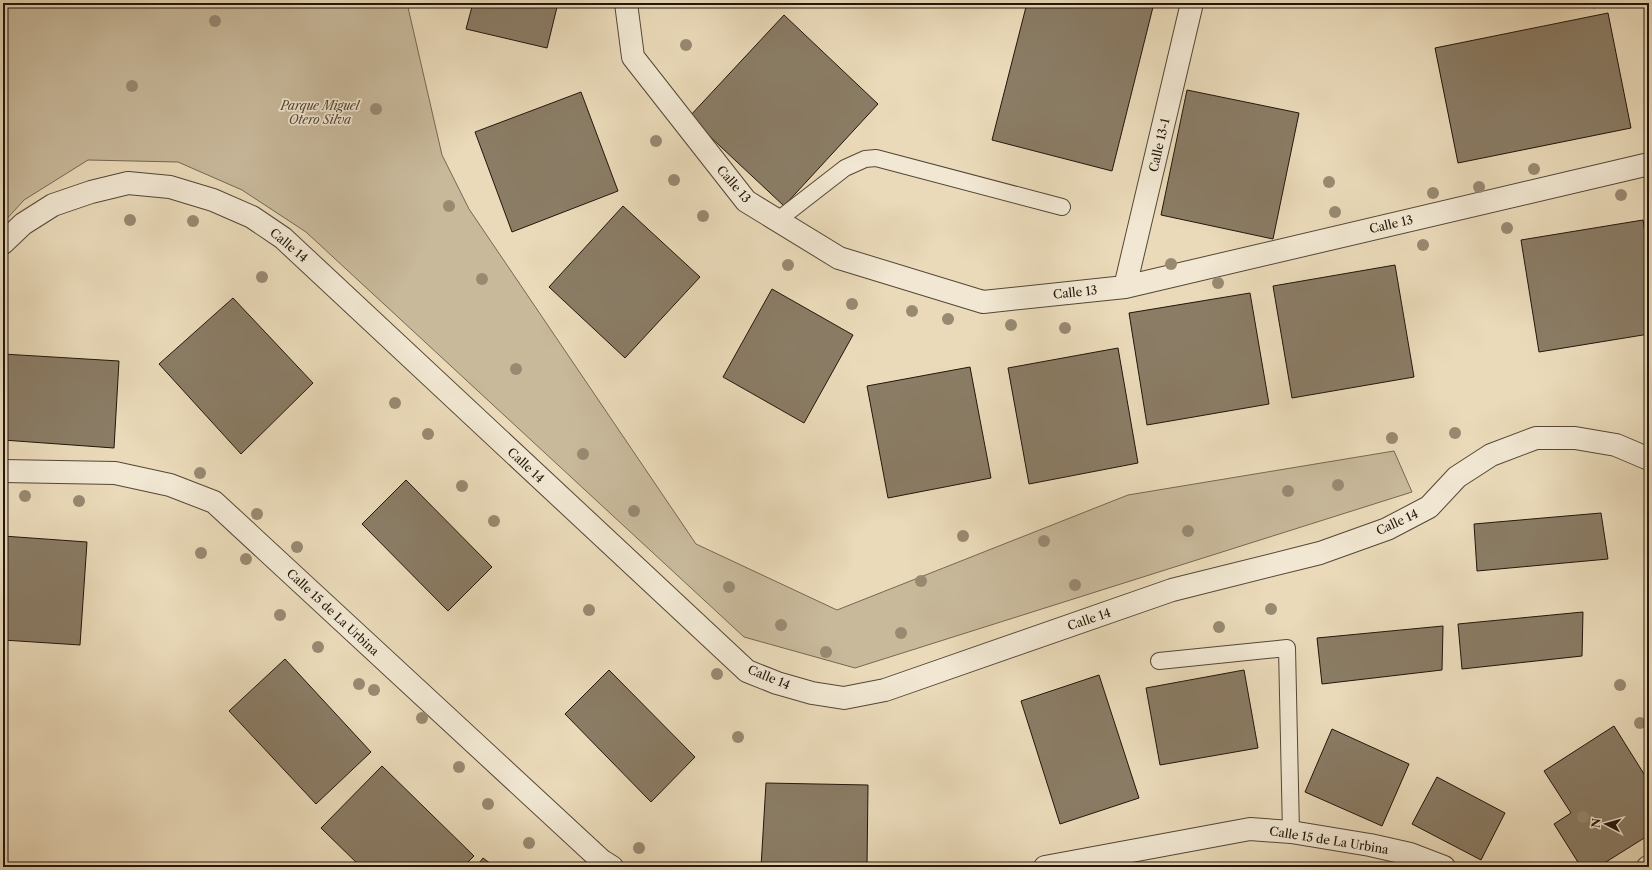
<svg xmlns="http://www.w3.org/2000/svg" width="1652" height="870" viewBox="0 0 1652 870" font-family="'Libre Caslon Text',serif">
<rect width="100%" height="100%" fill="#eadab9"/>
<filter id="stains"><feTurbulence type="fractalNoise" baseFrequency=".005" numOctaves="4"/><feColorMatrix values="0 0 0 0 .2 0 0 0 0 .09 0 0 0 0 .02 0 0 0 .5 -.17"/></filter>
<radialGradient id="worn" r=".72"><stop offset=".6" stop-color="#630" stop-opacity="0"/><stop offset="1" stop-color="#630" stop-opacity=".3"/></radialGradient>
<!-- green -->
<path fill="#c8b99b" stroke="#756852" d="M3,3H407L442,155L469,209L696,544L837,610L1128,495L1394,451L1412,492L855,668L744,637L306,232L242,190L178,162L88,160L24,200L3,223Z"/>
<!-- building -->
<path fill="#8a7c65" stroke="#22160a" d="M473,3H558L547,48L466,29Z
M1027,3H1154L1112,171L992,140Z
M1575,3H1596L1595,8Z
M1608,13L1631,128L1458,163L1435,48Z
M784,15L878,104L784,206L689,117Z
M1187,90L1299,113L1273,239L1161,215Z
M581,92L618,191L512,232L475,132Z
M623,206L700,277L625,358L549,287Z
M1643,220L1649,259V334L1539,352L1521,240Z
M1395,265L1414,377L1292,398L1273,286Z
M772,289L853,335L804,423L723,377Z
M1250,293L1269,404L1147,425L1129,313Z
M233,298L313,383L241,454L159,364Z
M1118,348L1138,463L1029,484L1008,368Z
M3,354L119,361L114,448L3,440Z
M970,367L991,478L888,498L867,386Z
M406,480L492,567L448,611L362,524Z
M1601,513L1608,559L1477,571L1474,524Z
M3,536L87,542L80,645L3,640Z
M1583,612L1582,656L1462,669L1458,624Z
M1443,626L1442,670L1322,684L1317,638Z
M285,659L371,752L316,804L229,711Z
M609,670L695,757L651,802L565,714Z
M1244,670L1258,748L1160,765L1146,688Z
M1099,675L1139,798L1060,824L1021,701Z
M1614,726L1649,782V835L1598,867H1581L1554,824L1571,813L1544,771Z
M1332,729L1409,764L1382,826L1305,792Z
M382,766L474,856L463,867H361L321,828Z
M1437,777L1505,813L1481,860L1412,824Z
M766,783L868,785L867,867H761Z
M483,858L495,867H476Z"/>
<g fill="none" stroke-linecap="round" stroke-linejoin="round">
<defs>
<path id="lane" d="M778,220L845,168L865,159L876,158L1062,207
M1159,661L1287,648L1291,832"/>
<path id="street" d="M626,3L633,57L746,201L839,258L983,302L1125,287L1649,164
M3,243L23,224L53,205L91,192L128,183L170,187L213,200L252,217L283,238L747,671L777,683L812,693L844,698L885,690L1172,590L1320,553L1387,529L1429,507L1457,477L1491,455L1536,438H1575L1616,445L1649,459
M1125,287L1192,3
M3,471L115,473L170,485L214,502L601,860L612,867
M1045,867L1250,829L1291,832L1370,845L1410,854L1444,867
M1648,867H1649"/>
</defs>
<!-- lane casing -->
<use href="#lane" stroke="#544736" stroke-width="18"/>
<!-- street casing -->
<use href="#street" stroke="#544736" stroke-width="24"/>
<!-- lane -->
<use href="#lane" stroke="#f1e7d2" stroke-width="16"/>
<!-- street -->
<use href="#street" stroke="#f1e7d2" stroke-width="22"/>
</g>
<!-- trees -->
<g fill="#988971">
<circle cx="215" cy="21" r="6"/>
<circle cx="686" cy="45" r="6"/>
<circle cx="132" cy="86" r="6"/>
<circle cx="376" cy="109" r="6"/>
<circle cx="656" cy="141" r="6"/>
<circle cx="1534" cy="169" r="6"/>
<circle cx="674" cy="180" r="6"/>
<circle cx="1329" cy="182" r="6"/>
<circle cx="1479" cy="187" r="6"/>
<circle cx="1433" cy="193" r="6"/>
<circle cx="1621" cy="195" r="6"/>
<circle cx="449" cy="206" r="6"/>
<circle cx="1335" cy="212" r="6"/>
<circle cx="703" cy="216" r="6"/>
<circle cx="130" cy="220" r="6"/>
<circle cx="193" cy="221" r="6"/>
<circle cx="1507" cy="228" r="6"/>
<circle cx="1423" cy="245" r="6"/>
<circle cx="1171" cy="264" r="6"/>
<circle cx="788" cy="265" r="6"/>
<circle cx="262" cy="277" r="6"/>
<circle cx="482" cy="279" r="6"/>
<circle cx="1218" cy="283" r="6"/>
<circle cx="852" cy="304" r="6"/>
<circle cx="912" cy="311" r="6"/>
<circle cx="948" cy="319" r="6"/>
<circle cx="1011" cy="325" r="6"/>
<circle cx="1065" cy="328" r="6"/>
<circle cx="516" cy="369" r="6"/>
<circle cx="395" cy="403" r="6"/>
<circle cx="1455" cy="433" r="6"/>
<circle cx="428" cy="434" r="6"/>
<circle cx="1392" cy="438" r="6"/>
<circle cx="583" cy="454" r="6"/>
<circle cx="200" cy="473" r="6"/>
<circle cx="1338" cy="485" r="6"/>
<circle cx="462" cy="486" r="6"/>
<circle cx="1288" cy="491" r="6"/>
<circle cx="25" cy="496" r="6"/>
<circle cx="79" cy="501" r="6"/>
<circle cx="634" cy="511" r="6"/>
<circle cx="257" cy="514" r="6"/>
<circle cx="494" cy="521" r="6"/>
<circle cx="1188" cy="531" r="6"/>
<circle cx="963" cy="536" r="6"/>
<circle cx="1044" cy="541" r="6"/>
<circle cx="297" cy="547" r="6"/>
<circle cx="201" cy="553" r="6"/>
<circle cx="246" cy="559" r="6"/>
<circle cx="921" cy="581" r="6"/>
<circle cx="1075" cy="585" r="6"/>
<circle cx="729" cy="587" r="6"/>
<circle cx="1271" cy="609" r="6"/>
<circle cx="589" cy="610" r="6"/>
<circle cx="280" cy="615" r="6"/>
<circle cx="781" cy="625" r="6"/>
<circle cx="1219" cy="627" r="6"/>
<circle cx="901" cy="633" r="6"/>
<circle cx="318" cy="647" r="6"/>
<circle cx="826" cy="652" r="6"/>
<circle cx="717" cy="674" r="6"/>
<circle cx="359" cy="684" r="6"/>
<circle cx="1620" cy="685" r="6"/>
<circle cx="374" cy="690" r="6"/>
<circle cx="422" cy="718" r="6"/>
<circle cx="1640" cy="723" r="6"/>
<circle cx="738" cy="737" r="6"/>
<circle cx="459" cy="767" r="6"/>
<circle cx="488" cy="804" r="6"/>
<circle cx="1583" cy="817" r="6"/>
<circle cx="529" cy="843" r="6"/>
<circle cx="639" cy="848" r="6"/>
</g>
<g text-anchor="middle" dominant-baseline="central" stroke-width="3.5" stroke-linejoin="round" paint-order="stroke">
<!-- park labels -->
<g font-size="12" font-style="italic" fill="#544736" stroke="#f1e7d2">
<text x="320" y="105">Parque Miguel<tspan x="320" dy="14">Otero Silva</tspan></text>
</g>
<!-- street labels -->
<g font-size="12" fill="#22160a" stroke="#f1e7d2">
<text transform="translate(1159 145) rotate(-77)">Calle 13-1</text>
<text transform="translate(734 184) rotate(49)">Calle 13</text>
<text transform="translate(1391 224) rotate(-13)">Calle 13</text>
<text transform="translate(289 245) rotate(40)">Calle 14</text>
<text transform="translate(1075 292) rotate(-6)">Calle 13</text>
<text transform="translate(526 465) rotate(43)">Calle 14</text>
<text transform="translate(1397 522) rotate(-25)">Calle 14</text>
<text transform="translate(333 612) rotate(43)">Calle 15 de La Urbina</text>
<text transform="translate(1089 619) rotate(-19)">Calle 14</text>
<text transform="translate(769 677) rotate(22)">Calle 14</text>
<text transform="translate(1329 840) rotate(9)">Calle 15 de La Urbina</text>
</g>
</g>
<!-- margin -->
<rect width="1652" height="870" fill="none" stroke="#eadab9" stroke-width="16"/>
<rect x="4" y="4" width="1644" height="862" fill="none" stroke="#22160a" stroke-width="2"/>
<rect x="8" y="8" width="1636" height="854" fill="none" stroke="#22160a"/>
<!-- north arrow -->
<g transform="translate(1606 824) rotate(276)" stroke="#f1e7d2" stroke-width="3" paint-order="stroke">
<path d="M0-3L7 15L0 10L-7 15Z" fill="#22160a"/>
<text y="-6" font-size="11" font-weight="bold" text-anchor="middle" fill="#22160a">N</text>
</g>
<rect width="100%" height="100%" filter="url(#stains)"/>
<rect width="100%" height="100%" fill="url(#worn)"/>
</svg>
